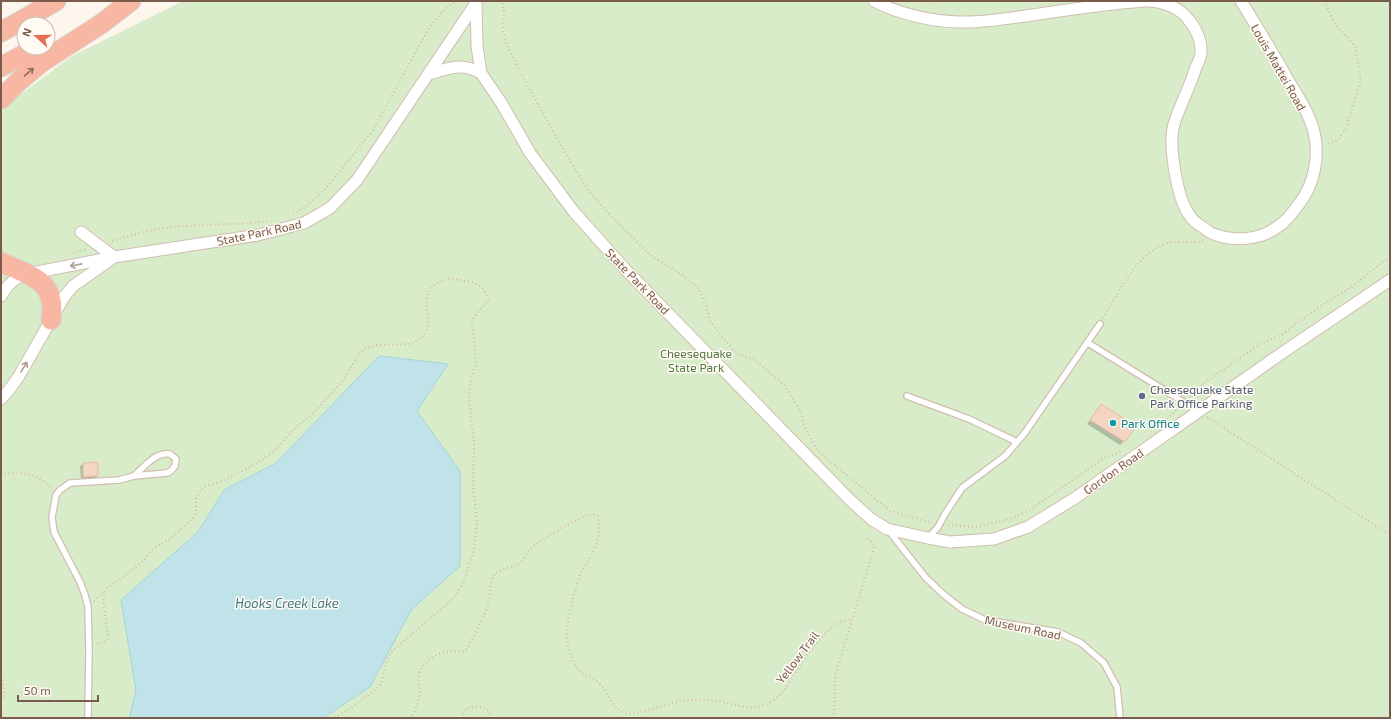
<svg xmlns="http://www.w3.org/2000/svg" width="1391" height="719" viewBox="0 0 1391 719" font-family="'Exo 2',sans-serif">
<rect width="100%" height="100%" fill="#fdf6ec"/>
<!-- green -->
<path fill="#d8ecc9" d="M183,1H1390V718H1V112L9,103L72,56Z"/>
<!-- water -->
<path fill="#bfe3e8" stroke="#a5d3da" d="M379,356L448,364L417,411L460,471V566L411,610L370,687L323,718H129L136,691L121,600L198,532L224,490L276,463Z"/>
<!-- shadow -->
<path fill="#0003" d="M1101,406L1124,441L1120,445L1087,424Z
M83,464L97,476L95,478L81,479L80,466Z"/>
<!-- building -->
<path fill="#f3d5c3" stroke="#e6bba3" d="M1101,404L1136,426L1125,442L1090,420Z
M98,462V476L83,477V463Z"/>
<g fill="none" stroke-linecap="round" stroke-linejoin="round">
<defs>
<path id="lane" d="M1088,343L1198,411
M907,396L969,419L1017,442
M889,531L926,578L943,594L962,609L985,620L1058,632L1081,643L1104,663L1117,687L1120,718
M928,538L938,527L945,514L962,488L1005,456L1024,434L1100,324
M88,718L89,651L88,607L85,595L80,582L54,532L52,517L56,495L60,490L70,483L119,480L134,476L167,473L171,471L175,466L176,459L170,454C156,451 144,467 134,476"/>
<path id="street" d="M874,1C900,14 929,21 959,22C981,23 1004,19 1026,16C1065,10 1104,4 1144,1
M1148,1C1164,2 1178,6 1188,19C1196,28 1202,41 1201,53C1201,57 1198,63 1196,67C1190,87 1180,105 1174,124C1168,145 1177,199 1190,216C1193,221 1199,225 1204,228C1218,241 1248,241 1265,234C1282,226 1288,219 1299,204C1314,185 1320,156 1314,132C1309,113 1298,96 1288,80C1273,53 1257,27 1241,1
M476,3L477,46L481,73L502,104L530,153L574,212L625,269L849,499L871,519L887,529L928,538L950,542L994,539L1028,527L1075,498L1282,353L1390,280
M429,74C449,68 462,62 481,73
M81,232L114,257
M1,296C7,285 15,277 27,274L114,257L258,235L304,223L320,214L330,208L357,180L476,3
M1,399L9,390L19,376L64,297L73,286L110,260"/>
<path id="highway" d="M1,32L56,1
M1,67L36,48
M1,99L18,82L42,62L101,24L131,1
M1,262C31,277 57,279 51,320"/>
</defs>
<!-- lane casing -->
<use href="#lane" stroke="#d1beb0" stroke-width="8"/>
<!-- street casing -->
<use href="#street" stroke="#d1beb0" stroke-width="13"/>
<!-- highway casing -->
<use href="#highway" stroke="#dad1cd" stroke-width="21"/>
<!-- path -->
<path stroke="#d9b8a5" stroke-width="2" stroke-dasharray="1 3" stroke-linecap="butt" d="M499,1L503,4L504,14L503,29L506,43L520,72L557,139L587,188L606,211L650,255L678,272L699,289L706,306L710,321L725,341L738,354L755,360L784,385L799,408L806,430L818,451L890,511L932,523
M927,1L929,9
M1324,1L1335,24L1355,46L1361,80L1346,128L1338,140L1326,145
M293,214L307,206L327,187L373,130L428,30L440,14L451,4L459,1
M112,241C127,237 143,231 159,229C195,223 231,226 267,221
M73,253L86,249
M1103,318C1118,294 1139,249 1169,243C1179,241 1190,242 1200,242L1204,240
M1190,397L1204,383L1260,344L1281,335L1325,303L1353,286L1381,263L1390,258
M1207,417L1390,535
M1164,422L1178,408
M1,475C19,469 39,475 52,489
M948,525L977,527L1010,519L1032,509L1091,467L1104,458L1123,451
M94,601L105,590
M97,644L107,641L108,638L103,600L106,589L135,568L145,559L153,549L170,539L193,518L196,513V498L203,487L222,481L252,466L262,460L275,450L296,427L314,413L324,401L342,382L359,354L364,349L377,345L411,344L417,341L421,338L427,329L429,322L426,307L428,293L433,286L439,282L450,278L475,283L484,290L488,299C484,308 475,312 472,322L476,362L471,379L469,397L474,445L473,486L477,522L474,551L463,583L455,597L392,651L386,662L382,682L380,686L347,711L334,718
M1,672L5,698
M409,718C416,713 419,699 420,690C420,685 418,680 419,675C422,663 434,654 446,652C452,650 458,652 465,651L468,647C475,633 485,616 489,602C491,593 489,583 494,575C500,567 511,569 519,564C524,560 526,553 530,549C539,541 587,510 597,515C602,528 597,546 590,558C587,563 584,567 582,571C576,583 565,626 567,639C568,650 574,667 583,674C589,678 596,679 601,685C609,694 612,708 624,713C637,717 671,701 689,700C695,700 703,699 710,700C729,701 750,714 769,703C783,695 789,683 798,669C808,653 822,634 837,624C841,621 847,620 852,619
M462,718L465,710C470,706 484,705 488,711C490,713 490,716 490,718
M834,718L835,676L875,545L867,538"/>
<!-- lane -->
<use href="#lane" stroke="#fff" stroke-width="5.5"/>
<!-- street -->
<use href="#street" stroke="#fff" stroke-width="11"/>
<!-- highway -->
<use href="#highway" stroke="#f7b7a3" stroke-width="19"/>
</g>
<!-- one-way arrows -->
<defs><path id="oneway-shaft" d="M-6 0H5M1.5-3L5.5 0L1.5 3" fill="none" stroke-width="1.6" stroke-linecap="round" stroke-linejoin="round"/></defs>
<use stroke="#936e5e" href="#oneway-shaft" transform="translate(29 72) rotate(-40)"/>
<g stroke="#af9d94">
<use href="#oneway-shaft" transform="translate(76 265) rotate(169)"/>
<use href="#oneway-shaft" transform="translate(24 367) rotate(-59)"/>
</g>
<!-- markers -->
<circle fill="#5c6f8a" stroke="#fffaf3" stroke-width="1.5" cx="1142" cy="396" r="4"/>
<circle fill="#0f9aa8" stroke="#fffaf3" stroke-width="1.5" cx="1113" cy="423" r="4"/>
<g text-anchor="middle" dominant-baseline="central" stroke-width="3" stroke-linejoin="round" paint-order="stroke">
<!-- street labels -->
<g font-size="12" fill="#7a5c4d" stroke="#fffaf3">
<text transform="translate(1279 67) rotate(60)">Louis Mattei Road</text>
<text transform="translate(259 232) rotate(-12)">State Park Road</text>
<text transform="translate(638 281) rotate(46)">State Park Road</text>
<text transform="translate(1113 471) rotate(-35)">Gordon Road</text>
<text transform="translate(1023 627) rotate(12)">Museum Road</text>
<text transform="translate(797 657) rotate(-53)">Yellow Trail</text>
</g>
<!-- park labels -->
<g font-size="12" fill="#537a41" stroke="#fffaf3">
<text x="696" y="353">Cheesequake<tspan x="696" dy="14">State Park</tspan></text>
</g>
<!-- service labels -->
<g font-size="12" fill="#4e5e75" stroke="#fffaf3" text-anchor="start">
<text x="1150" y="389">Cheesequake State<tspan x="1150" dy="14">Park Office Parking</tspan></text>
</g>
<!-- culture labels -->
<g font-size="12" fill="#0d838f" stroke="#fffaf3" text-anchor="start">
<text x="1121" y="423">Park Office</text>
</g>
<!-- water labels -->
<g font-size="13" font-style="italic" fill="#437c86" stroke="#fffaf3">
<text x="287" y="603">Hooks Creek Lake</text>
</g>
</g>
<!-- border -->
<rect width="1391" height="719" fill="none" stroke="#7a5c4d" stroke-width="4"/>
<!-- north arrow -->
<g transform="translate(36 36) rotate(291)"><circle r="19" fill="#fffaf3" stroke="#cabbb1"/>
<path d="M0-3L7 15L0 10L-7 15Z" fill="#e76f51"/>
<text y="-6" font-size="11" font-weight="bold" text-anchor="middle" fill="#7a5c4d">N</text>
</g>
<!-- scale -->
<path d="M18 695v6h80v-6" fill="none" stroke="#7a5c4d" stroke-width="2"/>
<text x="24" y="695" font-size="12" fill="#7a5c4d" stroke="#fffaf3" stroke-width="3" paint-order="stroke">50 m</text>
</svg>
